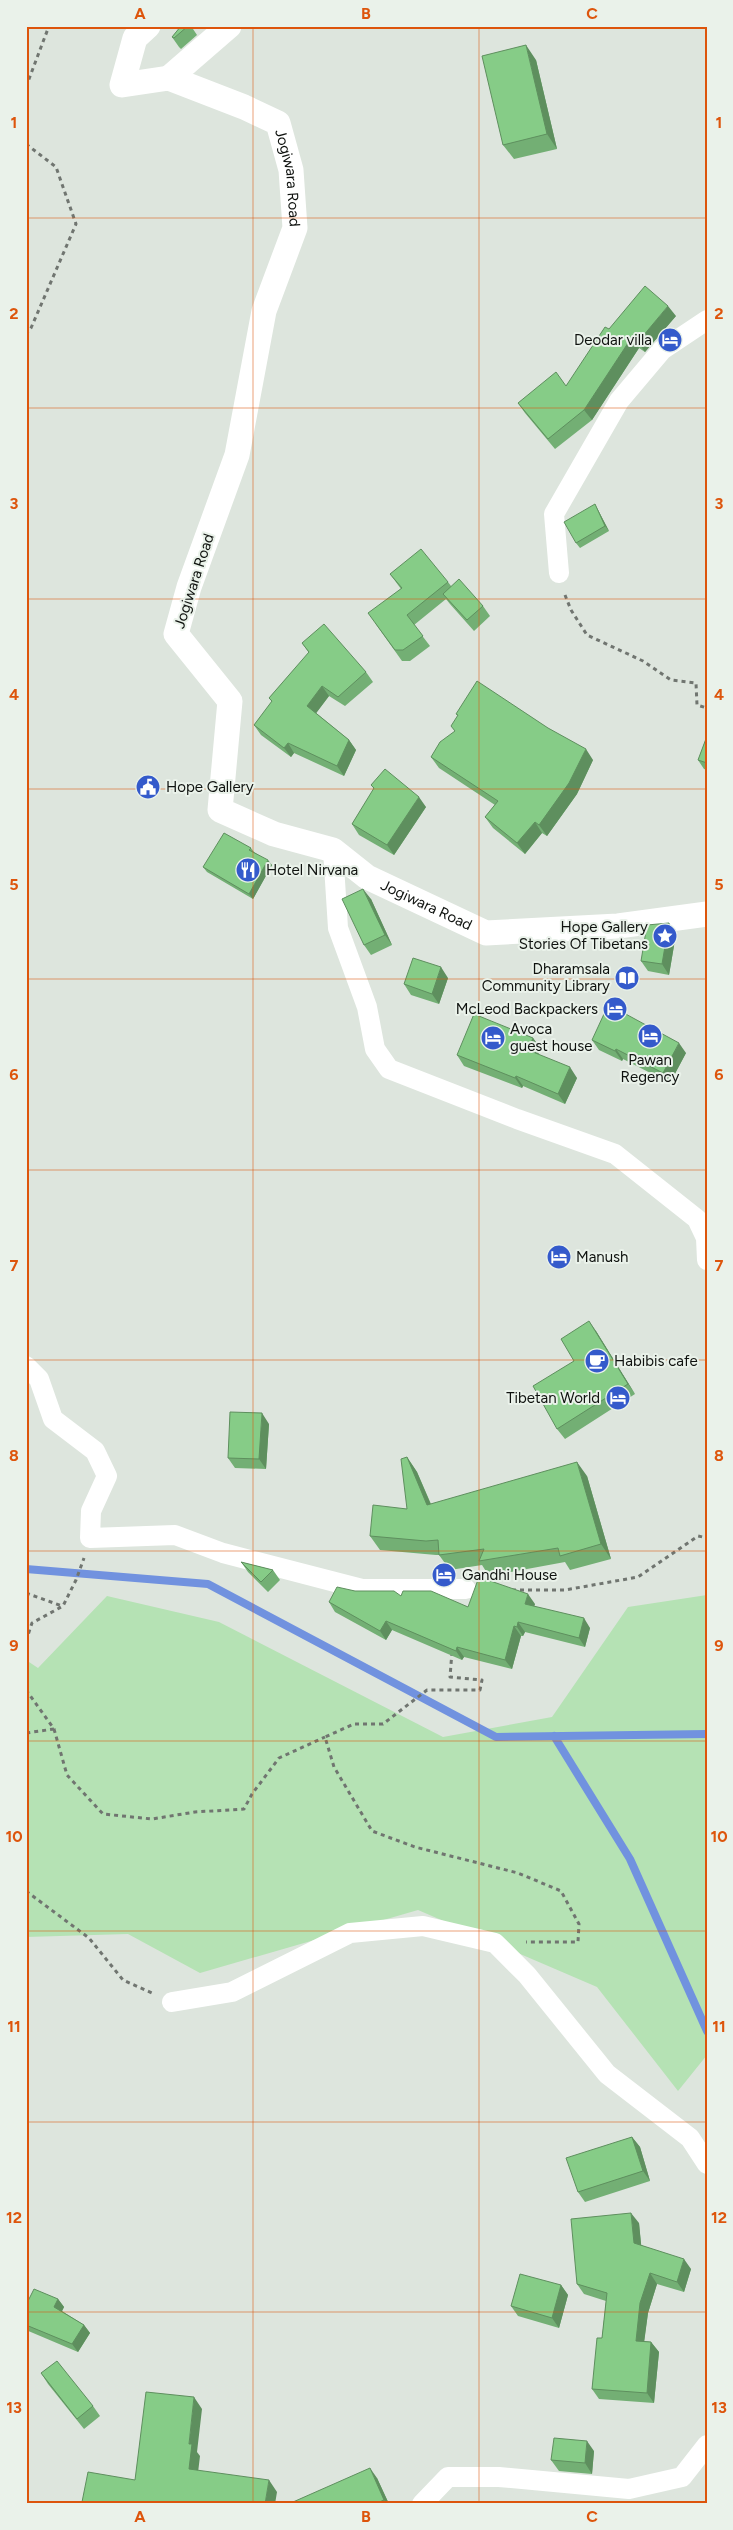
<svg xmlns="http://www.w3.org/2000/svg" width="733" height="2530" viewBox="0 0 733 2530" font-family="Figtree,sans-serif">
<rect width="100%" height="100%" fill="#dde5dd"/>
<!-- green -->
<path fill="#b5e2b4" d="M707,1595V2055L678,2091L597,1987L418,1910L200,1973L128,1934L26,1937V1660L38,1668L107,1596L219,1622L443,1737L552,1717L628,1607Z"/>
<g fill="none" stroke-linecap="round" stroke-linejoin="round">
<!-- stream -->
<path stroke="#7192df" stroke-width="8" d="M26,1569L208,1584L496,1737L707,1734
M554,1736L630,1859L707,2031"/>
<!-- path -->
<path stroke="#707570" stroke-width="3" stroke-dasharray="4 4" stroke-linecap="butt" d="M26,87L49,26
M26,144L56,167L76,224L31,328L26,334
M565,595L571,610L587,635L643,661L671,680L696,683L697,705L707,708
M512,1590H565L638,1577L698,1536L707,1538
M26,1593L62,1606
M26,1641L32,1623L63,1606L76,1580L84,1558
M452,1652L450,1677L482,1680L480,1690H427L383,1724H354L325,1737L334,1767L372,1831L415,1847L518,1873L561,1891L579,1924L578,1942H526
M26,1690L54,1729L26,1733
M54,1729L67,1775L103,1814L152,1819L195,1812L244,1809L252,1794L279,1758L325,1737
M26,1891L89,1938L123,1980L152,1993"/>
<!-- minor -->
<path stroke="#fff" stroke-width="20" d="M559,573L554,514L619,401L662,350L707,320
M333,850L338,928L367,1007L375,1049L389,1069L517,1119L615,1154L697,1219L706,1238L707,1260
M26,1366L39,1379L53,1419L95,1451L107,1476L91,1511L90,1538L175,1535L223,1553L362,1589H466
M172,2002L232,1992L350,1933L423,1926L495,1943L527,1975L607,2074L690,2138L707,2164
M422,2504L448,2477H499L629,2489L682,2477L707,2445"/>
<!-- tertiary -->
<g stroke="#fff" stroke-width="25">
<path id="s1" d="M148,26L135,38L122,85L169,78L244,107L278,123L291,170L295,228L264,311L237,455L189,587L176,634L230,701L220,810L274,834L333,850L367,877L486,933L618,926L707,914"/>
<path d="M169,78L229,26"/>
</g>
</g>
<!-- wall -->
<path fill="#73af74" d="M181,26H191L197,35L181,49L179,47L172,37Z
M536,60L557,149L514,159L503,145Z
M676,316L645,352L639,348L592,420L555,449L525,413L518,403L566,386L609,329Z
M595,504L598,510L609,531L580,548L576,543Z
M390,574L448,582L451,586L483,606L490,616L474,631L450,604L446,599L414,625L430,646L410,661H402L375,623L401,589Z
M302,643L366,672L373,682L345,706L329,696L316,713L349,740L356,750L344,776L294,753L291,757L261,735L254,725L272,702L269,698L309,653Z
M456,714L593,760L577,794L547,836L542,833L525,854L493,828L485,817L495,805L439,768L431,757L455,731L458,716Z
M707,736V770L704,769L698,760Z
M371,785L426,807L394,855L359,835L352,824L374,789Z
M251,848L254,852L272,865L253,899L207,872L203,867Z
M371,899L392,945L371,955L364,945Z
M676,934L669,975L648,971L641,961Z
M448,978L439,1004L411,995L404,984Z
M533,1038L541,1049L538,1054L577,1078L565,1104L523,1086L522,1088L464,1066L457,1055Z
M592,1040L686,1053L670,1083L623,1059L622,1061L599,1050Z
M596,1331L635,1394L565,1439L557,1429L574,1361Z
M269,1424L266,1469L235,1468L228,1458Z
M407,1457L417,1472L431,1504L587,1476L611,1559L570,1570L565,1562L489,1576L482,1565L450,1570L439,1555H436L380,1550L370,1536L407,1509Z
M241,1562L273,1570L280,1580L268,1592L248,1572Z
M355,1591L401,1596L468,1607L535,1604L534,1606L590,1628L585,1647L525,1632L523,1636H521L512,1669L464,1657L462,1660L392,1630L386,1640L335,1612L329,1602Z
M632,2137L640,2147L650,2181L585,2202L578,2192Z
M639,2223L641,2245L691,2269L684,2292L657,2284L648,2313L644,2341L651,2342L659,2352L654,2403L599,2399L592,2389L602,2338L606,2301L584,2294L577,2284Z
M561,2285L568,2295L559,2328L518,2316L511,2306Z
M58,2299L64,2307L62,2311L84,2325L90,2333L78,2352L26,2330V2305Z
M41,2373L93,2406L100,2416L84,2429L48,2384Z
M594,2451L592,2474L559,2471L551,2460Z
M377,2478L389,2504H294Z"/>
<!-- shaded-wall -->
<path fill="#5e8f5e" d="M526,45L536,60L557,149L547,134Z
M668,306L676,316L645,352L638,342Z
M632,337L639,348L592,420L584,410Z
M595,504L598,510L609,531L605,526Z
M322,686L329,696L314,716L307,706Z
M349,740L356,750L344,776L337,766Z
M288,743L294,753L291,757L284,748Z
M586,749L593,760L577,794L547,836L539,825Z
M419,797L426,807L394,855L387,845Z
M535,822L542,833L525,854L517,843Z
M268,860L272,865L253,899L249,894Z
M363,889L371,899L392,945L385,935Z
M669,923L676,934L669,975L662,964Z
M441,967L448,978L439,1004L432,994Z
M533,1038L541,1049L535,1060L528,1050Z
M679,1043L686,1053L670,1083L663,1073Z
M616,1049L623,1059L622,1061L615,1051Z
M570,1067L577,1078L565,1104L558,1094Z
M516,1076L523,1086L522,1088L515,1078Z
M589,1321L596,1331L635,1394L628,1384Z
M262,1413L269,1424L266,1469L259,1459Z
M407,1457L417,1472L437,1519L427,1505Z
M577,1462L587,1476L611,1559L601,1544Z
M528,1594L535,1604L532,1613L525,1604Z
M584,1618L590,1628L585,1647L579,1638Z
M386,1621L392,1630L386,1640L380,1631Z
M518,1622L525,1632L523,1636L517,1627Z
M514,1626L521,1636L512,1669L505,1660Z
M457,1647L464,1657L462,1660L456,1651Z
M632,2137L640,2147L650,2181L643,2171Z
M631,2213L639,2223L642,2253L634,2243Z
M684,2259L691,2269L684,2292L677,2282Z
M650,2273L657,2284L648,2313L643,2351L636,2341L640,2303Z
M561,2285L568,2295L559,2328L552,2318Z
M58,2299L64,2307L60,2315L54,2307Z
M84,2325L90,2333L78,2352L72,2344Z
M651,2342L659,2352L654,2403L647,2393Z
M194,2397L202,2409L197,2452L200,2456L197,2481L189,2469V2444Z
M587,2441L594,2451L592,2474L585,2463Z
M370,2468L377,2478L389,2504H387L384,2500Z
M269,2480L277,2492L275,2504H265Z"/>
<!-- building -->
<path fill="#86cc87" stroke="#5e8f5e" d="M181,26H188L174,38L172,37Z
M526,45L547,134L503,145L482,56Z
M645,286L668,306L638,342L632,337L584,410L548,439L518,403L556,372L566,386L605,327L609,329Z
M595,504L605,526L576,543L564,522Z
M421,549L448,582L407,615L423,636L403,650H395L368,613L402,588L390,574Z
M459,579L483,606L467,620L443,594Z
M324,624L366,672L338,697L322,686L307,706L349,740L337,766L288,743L284,748L254,725L272,701L269,698L309,652L302,643Z
M477,681L548,728L586,749L569,783L539,825L535,822L517,843L485,817L498,801L431,757L440,742L455,731L451,726L458,715L456,714Z
M707,736V763L698,760Z
M385,769L419,797L387,845L352,824L374,788L371,785Z
M224,833L251,848L249,850L268,860L249,894L203,867Z
M363,889L385,935L364,945L342,899Z
M669,923L662,964L641,961L647,925Z
M413,958L441,967L432,994L404,984Z
M611,1006L679,1043L663,1073L616,1049L615,1051L592,1040L604,1014L606,1015Z
M474,1014L533,1038L528,1050L570,1067L558,1094L516,1076L515,1078L457,1055Z
M589,1321L628,1384L557,1429L533,1386L574,1361L561,1339Z
M230,1412L262,1413L259,1459L228,1458Z
M407,1457L427,1505L577,1462L601,1544L560,1556L558,1548L479,1561L484,1549L439,1555L438,1540L426,1541L370,1536L373,1505L407,1509L401,1459Z
M241,1562L273,1570L261,1582Z
M479,1577L528,1594L525,1604L584,1618L579,1638L518,1622L517,1627L514,1626L505,1660L457,1647L456,1651L386,1621L380,1631L329,1602L337,1587L355,1591H394L401,1596L403,1591H431L468,1607Z
M632,2137L643,2171L578,2192L566,2158Z
M631,2213L634,2243L684,2259L677,2282L650,2273L640,2303L636,2341L651,2342L647,2393L592,2389L597,2338H602L607,2293L577,2284L571,2219Z
M520,2274L561,2285L552,2318L511,2306Z
M34,2289L58,2299L54,2307L84,2325L72,2344L26,2325V2305Z
M57,2361L93,2406L77,2419L41,2373Z
M146,2392L194,2397L189,2444H192L189,2469L269,2480L265,2504H89L82,2502L88,2472L135,2480Z
M554,2438L587,2441L585,2463L551,2460Z
M370,2468L384,2500L375,2504H294L293,2502Z"/>
<!-- grid -->
<path fill="none" stroke="#dd550c" stroke-width="1" stroke-opacity="0.55" d="M253,26V2504M479,26V2504M26,218H707M26,408H707M26,599H707M26,789H707M26,979H707M26,1170H707M26,1360H707M26,1551H707M26,1741H707M26,1931H707M26,2122H707M26,2312H707"/>
<!-- icons -->
<defs>
<symbol id="hotel-disc" viewBox="-11 -11 22 22"><circle r="9.5" fill="#345acb" stroke="#eaf2ea"/><path d="M-6-4.5h1.5V1H6V5H4.5V3h-9V5H-6ZM-4 0a1.8 1.8 0 1 1 3.6 0ZM.5 0V-2.5h3Q6-2.5 6 0Z" fill="#fff"/></symbol>
<symbol id="civic-disc" viewBox="-11 -11 22 22"><circle r="9.5" fill="#345acb" stroke="#eaf2ea"/><path d="M-.6-6.5H3V-4.5H.6V-3L4-1V1h2V6H-6V1h2V-1L-.6-3ZM-1.2 2.5V6h2.4V2.5Z" fill="#fff"/></symbol>
<symbol id="restaurant-disc" viewBox="-11 -11 22 22"><circle r="9.5" fill="#345acb" stroke="#eaf2ea"/><path d="M-5-6h1v4h1v-4h1v4h1v-4h1v5L-1.5 .5V6h-2V.5L-5-1ZM5-6V6H3V1.5H1.5Q1.5-4 5-6Z" fill="#fff"/></symbol>
<symbol id="sight-disc" viewBox="-11 -11 22 22"><circle r="9.5" fill="#345acb" stroke="#eaf2ea"/><path d="M0-6L1.8-2.2L6-1.7L2.9 1.2L3.7 5.4L0 3.3L-3.7 5.4L-2.9 1.2L-6-1.7L-1.8-2.2Z" fill="#fff"/></symbol>
<symbol id="library-disc" viewBox="-11 -11 22 22"><circle r="9.5" fill="#345acb" stroke="#eaf2ea"/><path d="M-6-4Q-3-5.5-.7-3.5V5Q-3 3-6 4ZM6-4Q3-5.5 .7-3.5V5Q3 3 6 4Z" fill="#fff"/></symbol>
<symbol id="cafe-disc" viewBox="-11 -11 22 22"><circle r="9.5" fill="#345acb" stroke="#eaf2ea"/><path d="M-5.5-4.5H6V0H3Q3 3.5 0 3.5H-2.5Q-5.5 3.5-5.5 0ZM3-3.2v2h1.7v-2ZM-6 4.5H4V6H-6Z" fill="#fff"/></symbol>
</defs>
<g fill-rule="evenodd">
<use href="#hotel-disc" x="656" y="326" width="28" height="28"/>
<use href="#civic-disc" x="134" y="773" width="28" height="28"/>
<use href="#restaurant-disc" x="234" y="856" width="28" height="28"/>
<use href="#sight-disc" x="651" y="922" width="28" height="28"/>
<use href="#library-disc" x="613" y="964" width="28" height="28"/>
<use href="#hotel-disc" x="601" y="995" width="28" height="28"/>
<use href="#hotel-disc" x="636" y="1022" width="28" height="28"/>
<use href="#hotel-disc" x="479" y="1024" width="28" height="28"/>
<use href="#hotel-disc" x="545" y="1243" width="28" height="28"/>
<use href="#cafe-disc" x="583" y="1347" width="28" height="28"/>
<use href="#hotel-disc" x="604" y="1384" width="28" height="28"/>
<use href="#hotel-disc" x="430" y="1561" width="28" height="28"/>
</g>
<g text-anchor="middle" dominant-baseline="central" stroke-width="4" stroke-linejoin="round" paint-order="stroke">
<!-- street labels -->
<g font-size="15" fill="#0f120f" stroke="#eaf2ea">
<text stroke="none"><textPath href="#s1" startOffset="288">Jogiwara Road</textPath></text>
<text transform="translate(194 581) rotate(-72)">Jogiwara Road</text>
<text stroke="none"><textPath href="#s1" startOffset="1188">Jogiwara Road</textPath></text>
</g>
<!-- poi labels -->
<g font-size="15" fill="#0f120f" stroke="#eaf2ea" text-anchor="start">
<text x="652" y="340" text-anchor="end">Deodar villa</text>
<text x="166" y="787">Hope Gallery</text>
<text x="266" y="870">Hotel Nirvana</text>
<text x="648" y="927" text-anchor="end">Hope Gallery<tspan x="648" dy="17">Stories Of Tibetans</tspan></text>
<text x="610" y="969" text-anchor="end">Dharamsala<tspan x="610" dy="17">Community Library</tspan></text>
<text x="598" y="1009" text-anchor="end">McLeod Backpackers</text>
<text x="510" y="1029">Avoca<tspan x="510" dy="17">guest house</tspan></text>
<text x="650" y="1060" text-anchor="middle">Pawan<tspan x="650" dy="17">Regency</tspan></text>
<text x="576" y="1257">Manush</text>
<text x="614" y="1361">Habibis cafe</text>
<text x="600" y="1398" text-anchor="end">Tibetan World</text>
<text x="462" y="1575">Gandhi House</text>
</g>
</g>
<!-- border -->
<rect width="733" height="2530" fill="none" stroke="#eaf2ea" stroke-width="55"/>
<rect x="28" y="28" width="678" height="2474" fill="none" stroke="#dd550c" stroke-width="2"/>
<g font-size="16" text-anchor="middle" font-weight="bold" fill="#dd550c">
<text x="140" y="19">A</text>
<text x="366" y="19">B</text>
<text x="592" y="19">C</text>
<text x="14" y="128">1</text>
<text x="719" y="128">1</text>
<text x="14" y="319">2</text>
<text x="719" y="319">2</text>
<text x="14" y="509">3</text>
<text x="719" y="509">3</text>
<text x="14" y="700">4</text>
<text x="719" y="700">4</text>
<text x="14" y="890">5</text>
<text x="719" y="890">5</text>
<text x="14" y="1080">6</text>
<text x="719" y="1080">6</text>
<text x="14" y="1271">7</text>
<text x="719" y="1271">7</text>
<text x="14" y="1461">8</text>
<text x="719" y="1461">8</text>
<text x="14" y="1651">9</text>
<text x="719" y="1651">9</text>
<text x="14" y="1842">10</text>
<text x="719" y="1842">10</text>
<text x="14" y="2032">11</text>
<text x="719" y="2032">11</text>
<text x="14" y="2223">12</text>
<text x="719" y="2223">12</text>
<text x="14" y="2413">13</text>
<text x="719" y="2413">13</text>
<text x="140" y="2522">A</text>
<text x="366" y="2522">B</text>
<text x="592" y="2522">C</text>
</g>
</svg>
